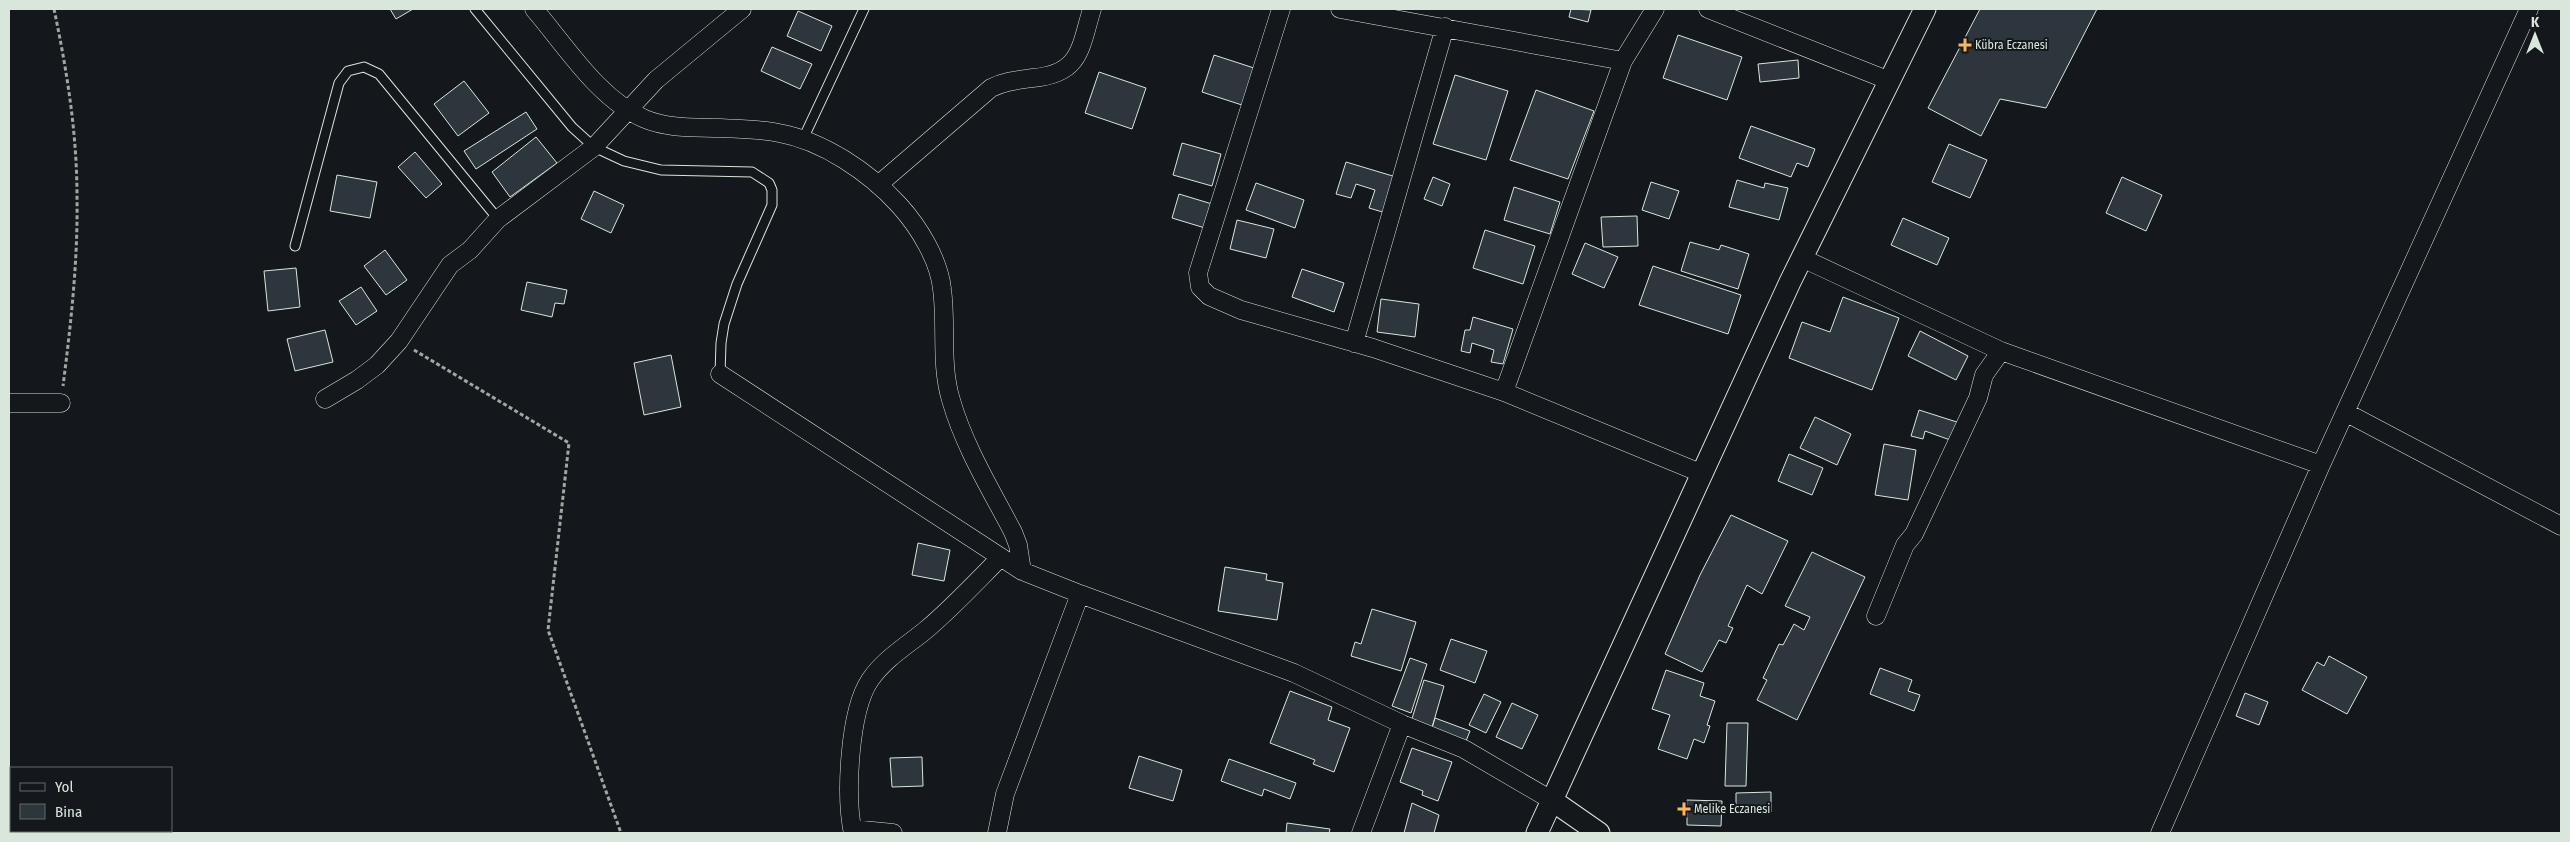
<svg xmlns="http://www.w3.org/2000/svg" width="2570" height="842" viewBox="0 0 2570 842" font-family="'Fira Sans Condensed',sans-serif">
<rect width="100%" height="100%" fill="#14181c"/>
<!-- building -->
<path fill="#2c363c" stroke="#d8e6dc" d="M390,9H413L396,19Z
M1571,9L1591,10L1588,22L1569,17Z
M1980,9H2097L2046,108L2000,99L1981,136L1928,108Z
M798,11L832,26L821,51L787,36Z
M1678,35L1742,57L1727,100L1663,78Z
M772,47L812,64L800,89L761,71Z
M1214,55L1257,69L1245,106L1202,92Z
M1798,60L1799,78L1760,82L1758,64Z
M1099,72L1146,88L1132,129L1085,113Z
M1455,75L1508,91L1486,160L1433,144Z
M464,81L489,113L458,136L434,104Z
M1536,90L1594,111L1568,179L1510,160Z
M526,112L537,129L476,169L464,151Z
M1751,126L1815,149L1808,167L1797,163L1791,177L1739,158Z
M536,137L557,163L510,197L492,172Z
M1182,143L1221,154L1212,186L1173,175Z
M1949,144L1987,160L1970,198L1932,182Z
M415,152L442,184L426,198L398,167Z
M1346,162L1396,177L1386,213L1369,208L1375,190L1356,184L1351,198L1336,194Z
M337,175L377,182L370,218L330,211Z
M1433,177L1450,184L1442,206L1424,199Z
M2122,177L2162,195L2146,231L2106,213Z
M1737,180L1764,188L1765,183L1788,188L1779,220L1729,207Z
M1651,182L1679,191L1669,219L1642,210Z
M1256,183L1304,200L1295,228L1246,210Z
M1514,187L1560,202L1550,234L1504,220Z
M594,191L624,205L611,233L581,219Z
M1179,194L1212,204L1205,228L1172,218Z
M1637,216L1638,246L1603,247L1601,217Z
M1903,218L1949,238L1937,265L1891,245Z
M1237,220L1274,229L1266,258L1230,249Z
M1485,230L1535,246L1523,284L1473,268Z
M1690,242L1719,250L1721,245L1749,254L1738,289L1681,271Z
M1585,243L1618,257L1604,288L1572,274Z
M385,250L407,280L386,295L364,266Z
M1653,266L1741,295L1728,334L1639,305Z
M296,268L300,307L268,311L264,271Z
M1302,269L1344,283L1334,312L1292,297Z
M527,282L567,290L564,304L555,303L552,317L521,310Z
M361,287L377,311L356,325L339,301Z
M1843,297L1899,318L1872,390L1789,358L1802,322L1830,332Z
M1381,299L1419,304L1415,337L1377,332Z
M1473,317L1513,329L1503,364L1491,362L1494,350L1472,343L1470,353L1461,351L1465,330H1470Z
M325,330L333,362L295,371L287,339Z
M1920,331L1968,356L1956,380L1908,356Z
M671,355L681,407L644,415L634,363Z
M1919,410L1960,423L1953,441L1925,431L1923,439L1911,436Z
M1815,417L1851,434L1837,465L1800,448Z
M1884,444L1916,450L1908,500L1875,495Z
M1789,454L1823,468L1812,495L1778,481Z
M1731,515L1788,541L1762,594L1747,585L1728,626L1733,628L1726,643L1719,640L1702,672L1665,654L1700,575Z
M918,543L950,550L944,581L912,575Z
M1812,552L1865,577L1797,720L1757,700L1767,680L1763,678L1779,644L1783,645L1794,624L1804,630L1810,617L1785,606Z
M1225,567L1267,574L1266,580L1283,583L1277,620L1218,611Z
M1372,609L1416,622L1401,671L1351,656L1355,642L1361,644Z
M1451,639L1487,651L1475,683L1440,670Z
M2329,656L2367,677L2347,714L2302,690L2317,662L2324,666Z
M1410,658L1427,664L1411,713L1392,706Z
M1880,668L1912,680L1908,691L1920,695L1914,711L1870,694Z
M1666,670L1704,683L1700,696L1715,701L1707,725L1710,726L1704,743L1694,739L1687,759L1658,749L1670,715L1652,709Z
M1424,680L1444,686L1431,731L1410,725Z
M1290,691L1332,707L1328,720L1350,728L1334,772L1313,764L1315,760L1270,743Z
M2245,693L2268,702L2259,725L2236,716Z
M1484,694L1501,702L1486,733L1469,725Z
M1512,703L1538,715L1522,749L1496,737Z
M1435,718L1470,731L1464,746L1431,731Z
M1727,723H1748L1746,786H1725Z
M1412,748L1452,762L1438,801L1422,795L1423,791L1400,782Z
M1139,756L1182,770L1173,801L1129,788Z
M922,757L923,786L892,787L890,758Z
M1229,759L1296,783L1290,799L1264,789L1262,796L1221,781Z
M1771,792V812L1736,813V793Z
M1687,800L1722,801L1721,826L1687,825Z
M1412,803L1439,815L1434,833H1404Z
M1287,823L1330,829L1329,833H1286Z"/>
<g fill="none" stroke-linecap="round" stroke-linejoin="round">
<defs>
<path id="service" d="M475,9L572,127L594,147L624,161L661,170L752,172L769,183L772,190V205L737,284L724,324L721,343L720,374
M803,139L864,9
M295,246L339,83L348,71L364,67L379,74L498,219"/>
<path id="minor" d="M534,9C566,46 599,100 645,119C669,129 695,127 720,128C739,129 760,129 779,133C823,141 869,172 899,205C919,227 939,260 942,289C947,326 940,364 951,400C964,446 991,490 1013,532L1018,545L1022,571
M1281,9L1198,273L1200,287L1209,296L1241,310L1373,348L1504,392L1703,474
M1340,9L1623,61
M1708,9L1890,81
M878,185L991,88C1005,81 1018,80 1033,78C1081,74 1080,48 1092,9
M1802,258L2001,351L1984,375L1978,398L1914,534L1905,545L1876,616
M1354,343L1445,27
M2001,351L2321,465L2529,9
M720,374L1022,571L1080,594L1294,673L1402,724L1464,749L1553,801
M1504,392L1623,61L1655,9
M325,399L357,380L377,365L399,341L450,265L470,250L498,219L594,147L656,80L742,9
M9,403H61
M2345,412L2561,526
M852,829L893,833
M853,833C845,796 849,711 870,680C885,658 908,645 927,629C953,607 977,581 1001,557
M997,833L1005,794L1080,594
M1361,833L1402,724
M2160,833L2321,465"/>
<path id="tertiary" d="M1553,801L1599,833
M1537,833L1790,282L1925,9"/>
</defs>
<!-- service casing -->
<use href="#service" stroke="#d8e6dc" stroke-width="11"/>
<!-- minor casing -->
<use href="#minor" stroke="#d8e6dc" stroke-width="19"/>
<!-- tertiary casing -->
<use href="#tertiary" stroke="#d8e6dc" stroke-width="23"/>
<!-- path -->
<path stroke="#9da8a2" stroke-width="3" stroke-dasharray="4 2.5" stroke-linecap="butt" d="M54,9C67,71 77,133 77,197C78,260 71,323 63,386
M414,350L569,443L548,630L621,833"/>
<!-- service -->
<use href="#service" stroke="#14181c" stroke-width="9"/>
<!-- minor -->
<use href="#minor" stroke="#14181c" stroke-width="18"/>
<!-- tertiary -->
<use href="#tertiary" stroke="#14181c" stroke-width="21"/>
</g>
<!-- markers -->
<g fill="#ffb74d" stroke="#14181c" stroke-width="2">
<path d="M1962.5 37.5h5v5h5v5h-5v5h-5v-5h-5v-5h5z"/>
<path d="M1681.5 801.5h5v5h5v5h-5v5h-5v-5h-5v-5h5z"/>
</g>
<g text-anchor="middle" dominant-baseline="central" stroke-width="4" stroke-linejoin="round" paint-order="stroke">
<!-- poi labels -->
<g font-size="12" fill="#d8e6dc" stroke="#14181c" text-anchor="start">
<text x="1975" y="45">Kübra Eczanesi</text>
<text x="1694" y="809">Melike Eczanesi</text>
</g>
</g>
<!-- border -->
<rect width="2570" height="842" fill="none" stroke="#d8e6dc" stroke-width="20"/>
<!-- legend -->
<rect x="10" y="767" width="162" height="65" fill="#14181c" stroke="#626a69"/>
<rect x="20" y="783" width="25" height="8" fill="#14181c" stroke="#626a69"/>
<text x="55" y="792" font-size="15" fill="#d8e6dc">Yol</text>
<rect x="20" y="804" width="25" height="15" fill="#2c363c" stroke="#626a69"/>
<text x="55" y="817" font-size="15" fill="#d8e6dc">Bina</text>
<!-- north arrow -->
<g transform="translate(2535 35)" stroke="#14181c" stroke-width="4" paint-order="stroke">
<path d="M0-4L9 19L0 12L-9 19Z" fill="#d8e6dc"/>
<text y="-8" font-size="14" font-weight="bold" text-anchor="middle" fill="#d8e6dc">K</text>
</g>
</svg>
